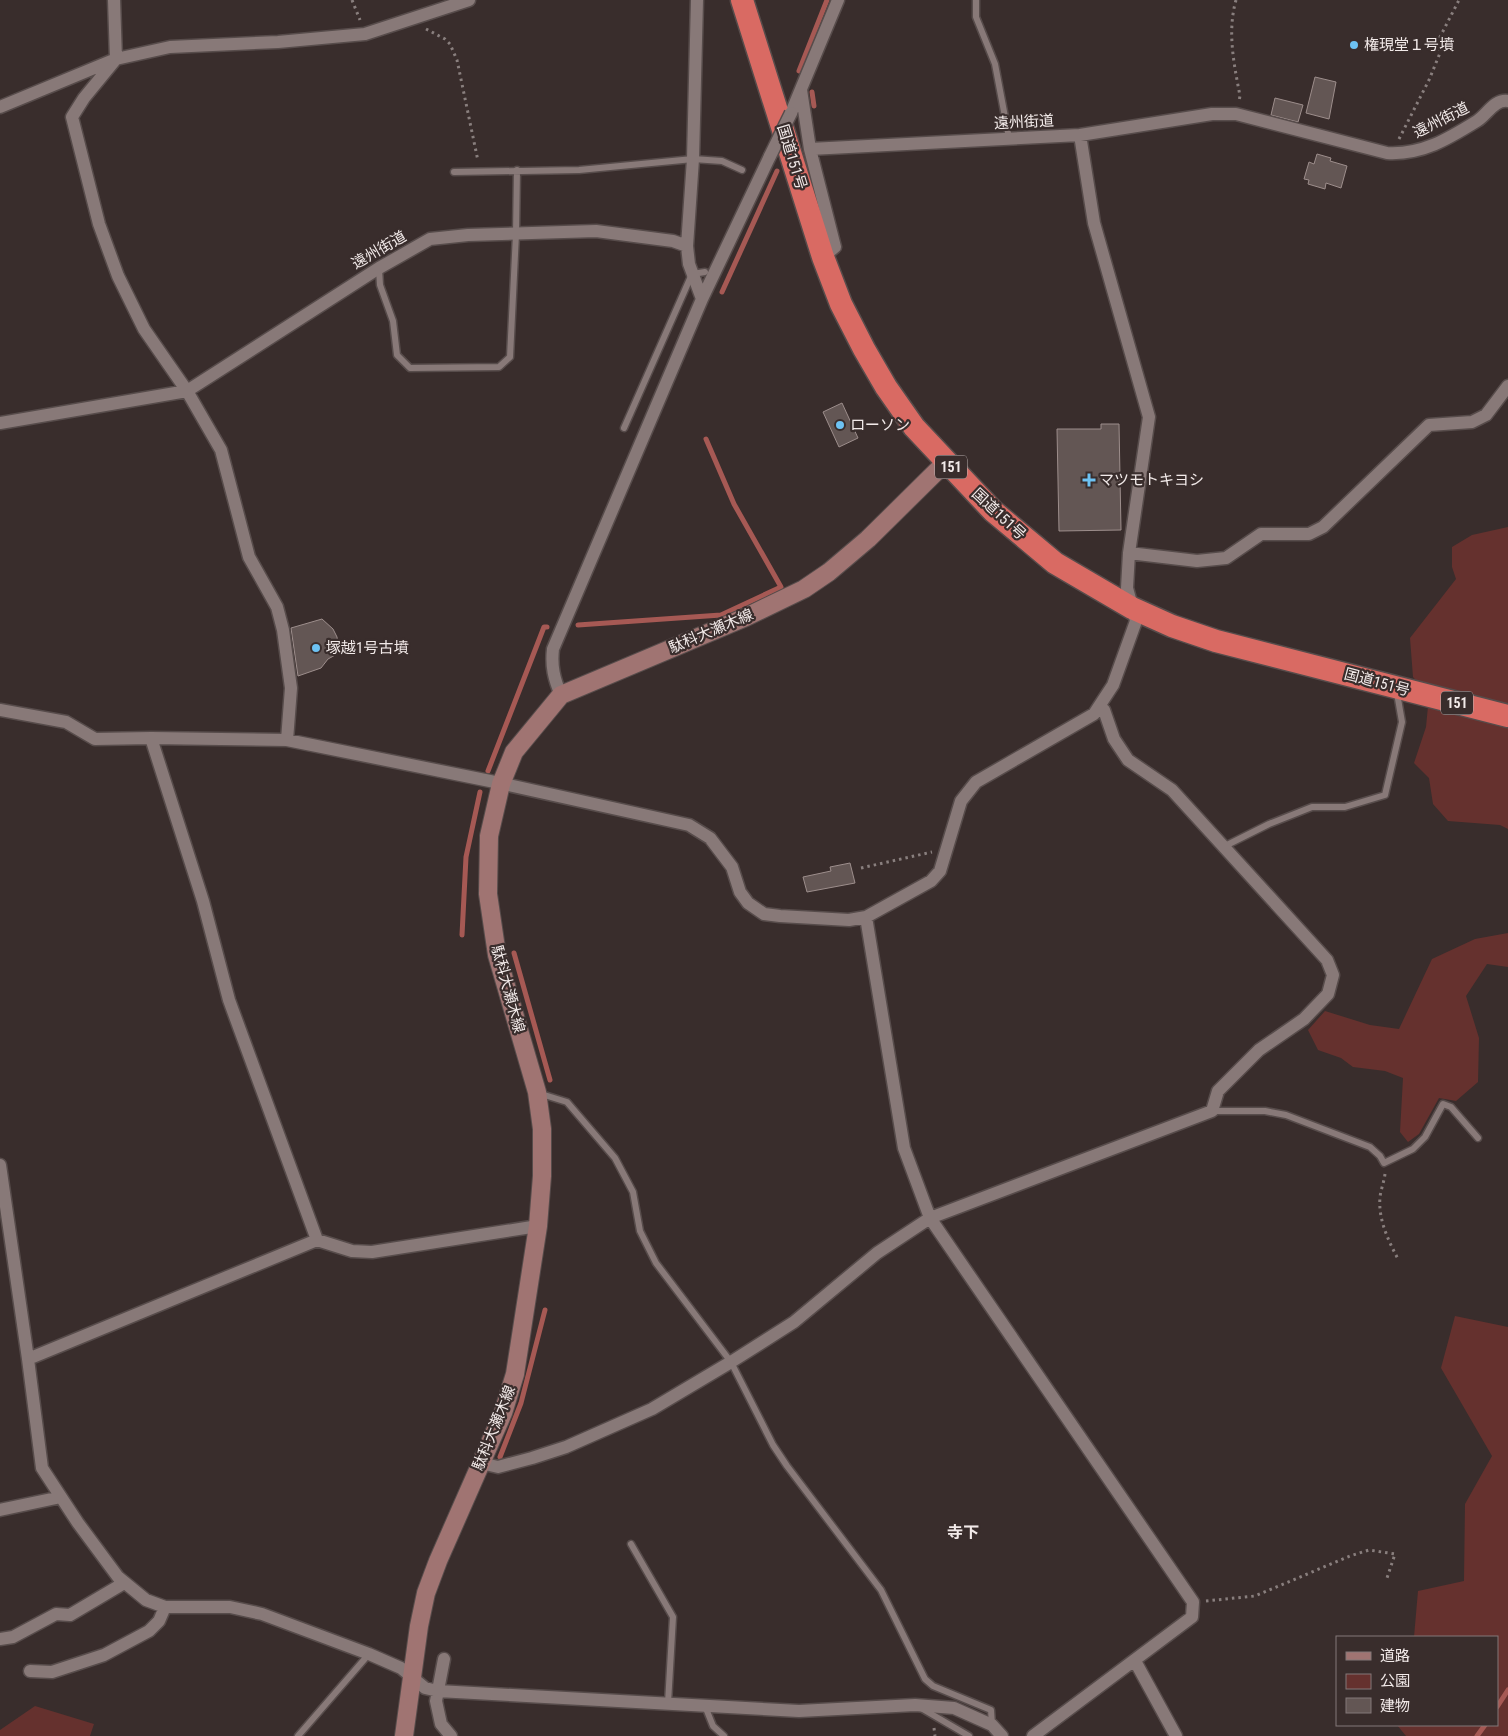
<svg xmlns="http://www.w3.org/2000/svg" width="1508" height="1736" viewBox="0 0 1508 1736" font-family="'Roboto Condensed','Noto Sans JP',sans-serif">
<rect width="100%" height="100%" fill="#392d2c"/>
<!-- green -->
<path fill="#65312e" d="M1508,527V829L1500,825L1448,821L1433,804L1429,778L1414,763L1426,727L1429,696L1413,677L1410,638L1456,579L1452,567V547L1472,535Z
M1508,933V967L1487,964L1466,996L1479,1038L1478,1082L1456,1101L1439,1098L1419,1134L1408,1142L1400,1132L1403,1078L1385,1071L1353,1067L1341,1058L1318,1050L1308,1030L1325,1011L1370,1025L1399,1029L1432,959L1475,939Z
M1455,1316L1508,1327V1736H1406L1397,1725H1497V1637H1414L1418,1591L1464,1581L1465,1504L1492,1456L1441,1368Z
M35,1706L94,1724L90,1736H0V1730Z"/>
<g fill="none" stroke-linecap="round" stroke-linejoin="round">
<!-- stream -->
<path stroke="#a65954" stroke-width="5" d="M799,71L827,0
M812,92L814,106
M722,292L777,171
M578,625L721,615L781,587L734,504L706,439
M488,771L544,627H547
M462,935L466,857L480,792
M514,953L550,1080
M500,1457L521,1403L545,1310
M1497,1707L1508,1690
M1477,1736L1485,1725"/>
</g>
<!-- building -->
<path fill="#635654" stroke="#9d8e8c" d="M1315,77L1336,82L1329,119L1306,113Z
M1275,98L1303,105L1298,122L1271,115Z
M1317,154L1331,158L1330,161L1347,166L1341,188L1326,183L1325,189L1308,184L1309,180L1304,179L1309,162L1314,164Z
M842,403L858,438L839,447L823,412Z
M1101,424H1119L1121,530L1059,531L1057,429H1101Z
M322,619L333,629L337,637L339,653L328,659L321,668L298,676L291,628Z
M850,863L855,883L807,892L803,877L831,871L830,867Z"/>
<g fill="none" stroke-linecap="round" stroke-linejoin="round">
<defs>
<path id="lane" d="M976,0V17L995,64L1009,138
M454,172L579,170L693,159L722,161L742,170
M379,269L380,285L393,321L397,355L410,368L499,367L510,357L516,234L517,170
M624,428L692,274L705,272
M1223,847L1269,824L1312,807H1345L1385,795L1402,722L1397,693
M538,1093L567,1102L615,1158L633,1192L640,1231L656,1263L731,1362L773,1445L787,1466L881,1590L925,1679L933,1686L991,1710L992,1725
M1212,1111H1265L1286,1115L1370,1147L1380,1156L1384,1163L1413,1149L1425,1137L1443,1104L1451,1107L1478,1138
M631,1544L673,1617L668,1703
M705,1706L713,1726L724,1736
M921,1708L969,1736
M298,1736L369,1654"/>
<path id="street" d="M114,0L116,59L84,98L72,117L99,224L118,276L144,329L187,391L221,450L249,557L277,607L283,630L291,688L287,740
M697,0L693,159L687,246L689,264L702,299
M801,90L810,149L835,247L823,257
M0,107L116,59L170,47L278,42L365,34L469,0
M791,113L838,0
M810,149L1080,135L1212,114H1236L1387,153C1422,155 1448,139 1477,121C1487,115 1494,99 1508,101
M0,423L187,391L379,268L430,239L468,235L596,231L673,241L687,246
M1129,553L1197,561L1226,558L1261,534H1309L1323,527L1429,425L1472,422L1486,415L1508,386
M561,695C554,679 551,666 553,649L702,299L770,156
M0,710L66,722L95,739L151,738L287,740L490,781L689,825L710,838L732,867L740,892L748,903L764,914L780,916L849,920L866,917L931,881L940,871L961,801L976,782L1094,714L1113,685L1136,621L1127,588L1129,553L1149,417L1094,223L1080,135
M151,738L203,901L229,1000L317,1240
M866,917L904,1148L930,1218L1193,1602L1192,1617L1033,1736
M0,1165L28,1359L42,1468L78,1523L118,1577L146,1600L165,1607H230L262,1614L369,1654L401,1668L425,1688L438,1691L799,1711L915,1705L954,1708L992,1725L1002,1736
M28,1359L317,1240L352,1251L372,1252L538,1226
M481,1463L498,1467L532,1458L566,1447L652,1409L731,1362L794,1322L877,1253L930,1218L1212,1111L1218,1091L1259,1050L1304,1019L1328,994L1333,975L1327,960L1172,790L1128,760L1114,739L1104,710L1100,707
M0,1510L61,1497
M0,1639L13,1637L56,1614L70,1615L124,1583
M444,1659L436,1701L441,1724L451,1736
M1135,1661L1176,1736
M30,1671L52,1672L104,1655L149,1631L159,1621L165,1607"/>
<path id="secondary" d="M404,1736L419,1626L426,1593L438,1561L503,1413L515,1374L538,1226L542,1176V1129L537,1092L497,955L488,894L489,836L501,784L514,752L561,695L746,617L804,589L829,572L868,539L946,462"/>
<path id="highway" d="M742,0L823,257L841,304L864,349L886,387L914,427L993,511L1055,563L1132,608L1172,626L1216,641L1508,716"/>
</defs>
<!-- lane casing -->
<use href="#lane" stroke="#574c4b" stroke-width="9"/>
<!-- street casing -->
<use href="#street" stroke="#574c4b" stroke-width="15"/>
<!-- secondary casing -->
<use href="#secondary" stroke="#574c4b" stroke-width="20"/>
<!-- highway casing -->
<use href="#highway" stroke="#574c4b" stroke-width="25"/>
<!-- path -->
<path stroke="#897f7e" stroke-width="3" stroke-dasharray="2.5 4" stroke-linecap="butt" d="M352,0L360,20
M1236,0C1227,32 1234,64 1240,96L1239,101
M426,29L445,39L450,44L457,60L478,161
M1399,139L1429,80L1440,53V37L1459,0
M861,868L932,852
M1385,1174C1384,1182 1381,1189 1380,1197C1378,1219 1388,1240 1398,1259
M1206,1601L1255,1596L1350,1556L1369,1550L1395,1554L1387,1578
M934,1728L935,1736"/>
<!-- lane -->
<use href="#lane" stroke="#887978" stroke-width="6"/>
<!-- street -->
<use href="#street" stroke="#887978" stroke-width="12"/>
<!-- secondary -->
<use href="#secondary" stroke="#a07472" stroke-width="18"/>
<!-- highway -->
<use href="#highway" stroke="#d96a63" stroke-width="22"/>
<defs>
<path id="street-bridge" d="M770,156L791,113"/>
</defs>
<!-- street-bridge casing -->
<use href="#street-bridge" stroke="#574c4b" stroke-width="15" stroke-linecap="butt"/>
<!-- street-bridge -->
<use href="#street-bridge" stroke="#887978" stroke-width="12"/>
</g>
<!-- markers -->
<g fill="#6dc2f3" stroke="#392d2c" stroke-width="2">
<circle cx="1354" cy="45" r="5"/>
<circle cx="840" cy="425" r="5"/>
<path d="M1086.5 472.5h5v5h5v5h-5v5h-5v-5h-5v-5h5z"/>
<circle cx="316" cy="648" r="5"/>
</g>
<g text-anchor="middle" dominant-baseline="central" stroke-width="4.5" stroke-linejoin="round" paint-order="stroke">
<!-- shield labels -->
<g fill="#392d2c" stroke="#bab1b0" stroke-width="1">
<rect x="935" y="455.5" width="32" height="23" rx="4"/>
<rect x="1441" y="691.5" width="32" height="23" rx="4"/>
</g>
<g font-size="14" font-weight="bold" fill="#f2eae9">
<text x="951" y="467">151</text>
<text x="1457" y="703">151</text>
</g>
<!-- poi labels -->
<g font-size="15" fill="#f2eae9" stroke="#392d2c" text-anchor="start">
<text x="1364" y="45">権現堂１号墳</text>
<text x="850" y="425">ローソン</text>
<text x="1099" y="480">マツモトキヨシ</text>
<text x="326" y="648">塚越1号古墳</text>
</g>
<!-- street labels -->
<g font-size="15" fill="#f2eae9" stroke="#392d2c">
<text transform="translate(1441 120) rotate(-27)">遠州街道</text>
<text transform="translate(1024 122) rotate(-3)">遠州街道</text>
<text transform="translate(792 157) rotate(73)">国道151号</text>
<text transform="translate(379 250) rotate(-30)">遠州街道</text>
<text transform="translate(999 514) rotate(43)">国道151号</text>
<text transform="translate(711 631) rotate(-23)">駄科大瀬木線</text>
<text transform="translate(1377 682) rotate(15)">国道151号</text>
<text transform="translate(508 989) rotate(75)">駄科大瀬木線</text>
<text transform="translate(494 1428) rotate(-68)">駄科大瀬木線</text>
</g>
<!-- neighbourhood labels -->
<g font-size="16" font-weight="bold" fill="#f2eae9" stroke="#392d2c">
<text x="963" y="1532">寺下</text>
</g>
</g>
<!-- legend -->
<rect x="1336" y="1636" width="162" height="90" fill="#392d2c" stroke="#837978"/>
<rect x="1346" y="1652" width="25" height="8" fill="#a07472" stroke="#837978"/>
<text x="1380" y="1661" font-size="15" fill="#f2eae9">道路</text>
<rect x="1346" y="1674" width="25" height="15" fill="#65312e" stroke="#837978"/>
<text x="1380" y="1686" font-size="15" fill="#f2eae9">公園</text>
<rect x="1346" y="1698" width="25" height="15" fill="#635654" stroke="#837978"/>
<text x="1380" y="1711" font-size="15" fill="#f2eae9">建物</text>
</svg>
